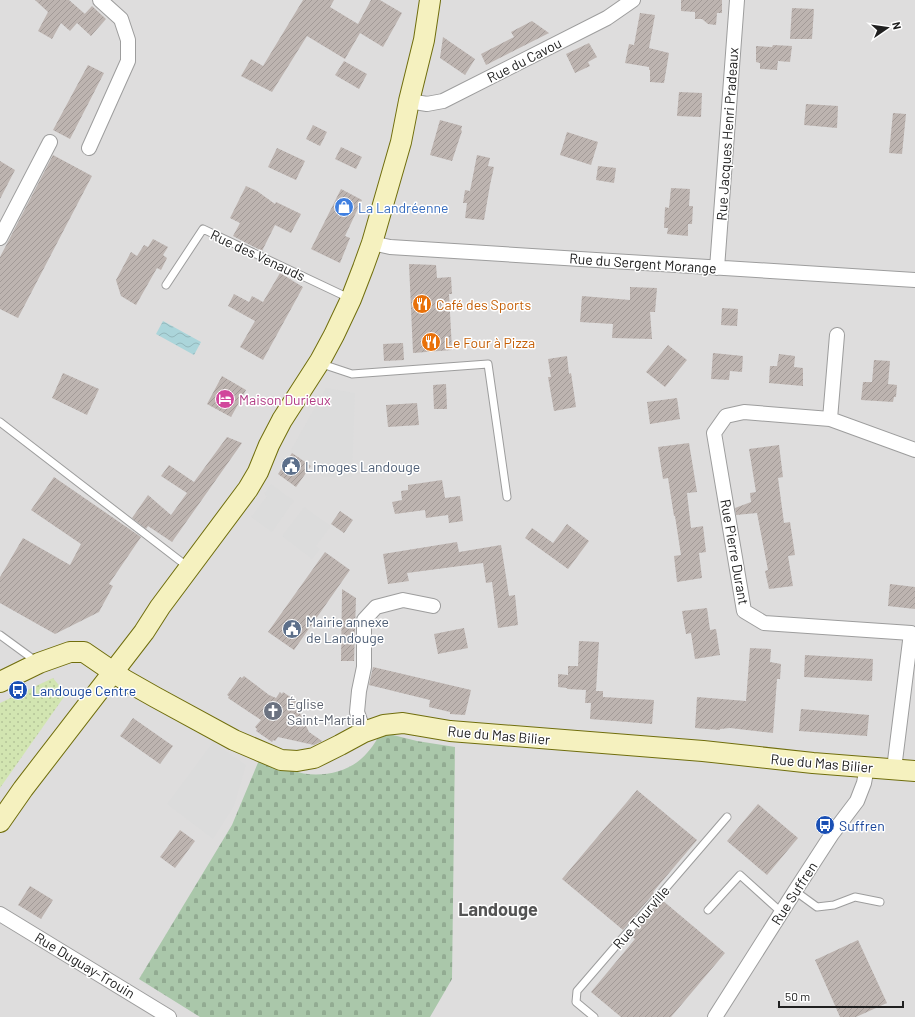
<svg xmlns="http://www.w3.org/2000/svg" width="915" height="1017" viewBox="0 0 915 1017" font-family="Barlow,sans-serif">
<defs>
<pattern id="grass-dots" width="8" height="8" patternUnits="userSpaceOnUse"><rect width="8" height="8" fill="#d2e5b1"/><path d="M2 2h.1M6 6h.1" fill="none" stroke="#b4c498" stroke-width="1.8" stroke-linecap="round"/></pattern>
<pattern id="cemetery-stones" width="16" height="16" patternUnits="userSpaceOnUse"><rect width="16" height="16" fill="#aac7aa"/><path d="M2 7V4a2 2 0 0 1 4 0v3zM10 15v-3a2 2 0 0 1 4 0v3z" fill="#92ab92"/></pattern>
<pattern id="water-waves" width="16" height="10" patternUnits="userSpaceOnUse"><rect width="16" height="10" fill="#abd5da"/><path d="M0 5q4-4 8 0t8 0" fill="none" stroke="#93b7bb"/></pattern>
<pattern id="building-hatch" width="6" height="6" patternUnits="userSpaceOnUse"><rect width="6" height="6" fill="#bdb4b0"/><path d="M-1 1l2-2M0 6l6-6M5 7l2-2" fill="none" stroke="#a29a97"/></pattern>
</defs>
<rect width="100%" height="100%" fill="#efebe7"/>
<!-- residential -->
<path fill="#dedddd" d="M0,0H915V1017H0Z"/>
<!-- grass -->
<path fill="url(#grass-dots)" d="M53,678L66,694L0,788V703Z"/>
<!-- cemetery -->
<path fill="url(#cemetery-stones)" d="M381,732L417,741L455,747L452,979L430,1017H200L139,979L232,825L262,753C272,759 282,766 292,770C313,779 345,774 361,759C370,751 376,742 381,732Z"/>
<!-- parking -->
<path fill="#dcdcdc" d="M326,388L355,393L352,477H323L290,452Z
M271,484L294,501L272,532L251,517L267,496L264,494Z
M304,507L331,526L316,546L320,549L312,559L282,536Z
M213,742L246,765L234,806L213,839L167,804Z"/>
<!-- water -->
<path fill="url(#water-waves)" d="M163,321L201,342L194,355L156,334Z"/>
<!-- building -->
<path fill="url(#building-hatch)" d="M35,0H69L85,14L81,18L92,6L106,19L91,36L77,23L70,31L61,23L52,39L38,31L48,12Z
M303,0H334L330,7L358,24L371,0H380L402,13L383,47L360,33L345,59L307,36L272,92L241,76L251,59L263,66Z
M681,0H722V13H717L716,25L708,24L702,19H695V12L681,11Z
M792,8L814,9L812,39H790Z
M640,13L655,15L649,48L669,53L664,83L650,82V70H649V67L625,63L629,44L634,45Z
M532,21L549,33L486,65L481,54L514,37L511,32Z
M443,37L475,59L465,75L440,58Z
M589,43L597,57L588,62L590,66L575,73L566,54Z
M773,45L792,46L790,62L778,61L777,70L760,69V63L756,62V46L772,47Z
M344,61L367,74L359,89L335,75Z
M88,65L104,73L70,139L53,130Z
M679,92L702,93L701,117L677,116Z
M806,104L838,106L837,128L804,125Z
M893,113L906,114L902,154L889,153Z
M440,120L462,126L461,130L462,131L452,161L430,155Z
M313,125L327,132L320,146L306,139Z
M567,132L598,142L591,165L560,155Z
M341,147L362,157L356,169L335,159Z
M277,148L305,161L296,180L268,167Z
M53,155L92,176L18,318L0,309V257Z
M477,155L490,158L488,166L494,167L490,185L484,220L465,218L467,203H463L465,190L470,191Z
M0,161L15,170L0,199Z
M598,166L616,168L614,183L596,180Z
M246,186L257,191L275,204L276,202L301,214L291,233L275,225L262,251L233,236L240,223L230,218Z
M671,188L690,189L689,206H693L692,224H688V236L667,234L668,228H664L665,207L669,208Z
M341,189L362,200L345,236L350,238L340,263L311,249Z
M153,239L168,247L163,255L167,258L161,270L157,268L136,305L121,296L116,280L131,252L137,256L144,245L148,247Z
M409,264L436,265L437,278L451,277L452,294H449L452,350L413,353Z
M280,273L303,287L263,360L240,347L255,321L228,306L234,294L249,302L252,296L263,302Z
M630,287L657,288L655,312H650L652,339L612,338L613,324L580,322L582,296L630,300Z
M722,308L738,309L737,326L721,325Z
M403,343L404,360L384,361L383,344Z
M668,345L687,360L665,387L646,372Z
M713,353L743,356L742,372L730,371L729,380L711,379Z
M779,354L795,356L794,367L803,368V386L769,383L770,366H777Z
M567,356L569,374L571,373L576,407L554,411L548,377H551L548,359Z
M874,360L890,361L888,384L897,385L896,397H894L893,402L861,400L863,382H872Z
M63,373L99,389L87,415L52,398Z
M222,376L246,390L231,417L207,404Z
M446,384L447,409H434L433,385Z
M677,398L680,419L650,424L647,402Z
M417,403L419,425L388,427L386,405Z
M227,437L242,443L172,542L148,526L146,529L132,518L148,495L171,515L187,493L161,476L169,465L194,482Z
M689,443L697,492L687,493L691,528L703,526L706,552L699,553L702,578L677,582L674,556L681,555L675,516H674L668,478L663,479L658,447Z
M779,445L783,477L778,478L784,523L790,522L795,555L788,556L793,586L769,589L765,571L768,570L757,513L736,515L735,508L751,502L750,493L756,492L749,449Z
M292,453L311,466L296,487L278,474Z
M54,477L141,537L109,584L113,586L99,612L55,634L0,603V577L23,538L70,565L81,544L31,510Z
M442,480L445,498L460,496L463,521L449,523L448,515L426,518L425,510L395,514L392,502L402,500L401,491L408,490V485Z
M340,511L353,520L344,533L331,524Z
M567,524L589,541L568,569L525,538L532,528L553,543Z
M457,542L459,552L501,545L509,596L515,595L518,625L498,628L492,582L486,583L483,563L407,573L409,581L388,584L383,554Z
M325,552L350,570L294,650L268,632Z
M890,584L915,587V609L888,606Z
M342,589L356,598L354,661H341Z
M707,608L710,630L716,629L720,655L695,659L691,633L686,634L682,611Z
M464,628L468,648L438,654L434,634Z
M579,641L599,642L596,691H603V697L654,700L652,724L590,719L591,703H585L586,690L567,689V688L558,687V674L568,675V666H578Z
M750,648L771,649L770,662L781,664L780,679H777L773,733L730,728L720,729V730L695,728L697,697L746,701Z
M805,655L873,659L872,681L804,677Z
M373,667L471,690L465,715L450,714V712L429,707L430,700L369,685Z
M244,676L269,695L276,698L280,692L282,694L283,692L299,703L298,705L300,706L298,709L309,732L322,741L314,745L278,737L275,741L273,740L272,742L256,731L257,729L255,727L261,720L228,698L229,696L227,695L240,677L242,678Z
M801,709L869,715L867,736L799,731Z
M133,718L173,746L160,764L120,736Z
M637,790L697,840L653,892L654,893L623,930L562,879Z
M758,804L798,838L767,875L727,841Z
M180,830L195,841L175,868L160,857Z
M30,886L53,900L41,919L18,905Z
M662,900L725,953L671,1017H621L591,992L635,939L631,936Z
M858,940L887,1003L856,1017H840L815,960Z"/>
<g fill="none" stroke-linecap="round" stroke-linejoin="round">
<defs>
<path id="lane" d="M166,285L203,229L351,299
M321,362L328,366L352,374L488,364L507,497
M0,422L188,567
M0,635L37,662
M795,891L817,907L834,905L855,897L880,902
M708,910L740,875L781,912
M594,1017L576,1002L577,991L727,817"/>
<path id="street" d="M409,101L427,104L443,101L607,18L633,0
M89,148L128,61V40L121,19L100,0
M0,238L50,142
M372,243L390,247L915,280
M717,268L737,0
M837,335L830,419L915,450
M830,419L744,412L726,416L714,433L744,611L764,623L911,633L894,769
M364,732L357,712L359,691L364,667V620L376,607L403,600L433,606
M0,914L169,1017
M715,1017L795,891L832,834L857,801L864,783L867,767"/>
<path id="secondary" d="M0,682L39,663L70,652H84L125,680L155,697L234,740L281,760L297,761L314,758L340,745L364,732L384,725L403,723L450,731L703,751L813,763L915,771
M0,822L23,789L144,632L160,607L248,489L258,472L269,445L282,420L320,361L334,335L351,299L363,268L372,243L401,142L409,101L424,40L430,0"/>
</defs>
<!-- lane casing -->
<use href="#lane" stroke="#9d9d9d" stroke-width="9"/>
<!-- street casing -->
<use href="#street" stroke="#9d9d9d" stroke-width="16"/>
<!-- secondary casing -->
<use href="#secondary" stroke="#706e0d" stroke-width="22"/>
<!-- lane -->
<use href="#lane" stroke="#fff" stroke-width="7"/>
<!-- street -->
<use href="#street" stroke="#fff" stroke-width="14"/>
<!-- secondary -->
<use href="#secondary" stroke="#f5f1bf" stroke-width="20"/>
</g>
<!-- icons -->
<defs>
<symbol id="shop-disc" viewBox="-11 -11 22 22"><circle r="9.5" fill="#3f7fe0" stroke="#fff"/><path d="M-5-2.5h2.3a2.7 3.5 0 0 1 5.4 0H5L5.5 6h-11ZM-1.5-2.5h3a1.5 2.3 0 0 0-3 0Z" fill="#fff"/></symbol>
<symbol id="restaurant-disc" viewBox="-11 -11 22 22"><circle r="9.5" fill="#e8710a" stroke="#fff"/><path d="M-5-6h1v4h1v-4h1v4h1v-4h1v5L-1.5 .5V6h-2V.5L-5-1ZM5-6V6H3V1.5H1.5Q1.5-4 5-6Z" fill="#fff"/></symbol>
<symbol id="hotel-disc" viewBox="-11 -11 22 22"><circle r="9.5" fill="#d1479c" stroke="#fff"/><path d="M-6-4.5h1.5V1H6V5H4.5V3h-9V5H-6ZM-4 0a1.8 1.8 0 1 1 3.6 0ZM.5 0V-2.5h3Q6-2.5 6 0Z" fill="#fff"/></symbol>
<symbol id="civic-disc" viewBox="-11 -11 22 22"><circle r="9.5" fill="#5c6f8a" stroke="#fff"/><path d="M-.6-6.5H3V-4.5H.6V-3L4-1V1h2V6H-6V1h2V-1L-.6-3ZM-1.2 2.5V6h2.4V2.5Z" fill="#fff"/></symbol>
<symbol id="bus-disc" viewBox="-11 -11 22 22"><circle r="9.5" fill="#1a4fb4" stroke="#fff"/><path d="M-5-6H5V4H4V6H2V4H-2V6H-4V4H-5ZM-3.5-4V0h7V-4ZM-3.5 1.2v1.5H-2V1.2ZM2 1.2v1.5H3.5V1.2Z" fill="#fff"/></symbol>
<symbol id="church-disc" viewBox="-11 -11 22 22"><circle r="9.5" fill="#6b7280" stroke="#fff"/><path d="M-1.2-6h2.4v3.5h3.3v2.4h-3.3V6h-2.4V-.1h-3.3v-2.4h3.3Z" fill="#fff"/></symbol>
</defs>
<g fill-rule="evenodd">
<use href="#shop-disc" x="333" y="196" width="22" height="22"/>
<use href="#restaurant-disc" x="411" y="293" width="22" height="22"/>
<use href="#restaurant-disc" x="420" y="331" width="22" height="22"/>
<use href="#hotel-disc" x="214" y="388" width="22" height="22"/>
<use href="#civic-disc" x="280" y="455" width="22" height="22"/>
<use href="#civic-disc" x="281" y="618" width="22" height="22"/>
<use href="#bus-disc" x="7" y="679" width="22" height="22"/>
<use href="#church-disc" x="262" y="700" width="22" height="22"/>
<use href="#bus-disc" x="814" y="814" width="22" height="22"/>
</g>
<g text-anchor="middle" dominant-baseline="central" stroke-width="3" stroke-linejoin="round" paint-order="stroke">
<!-- street labels -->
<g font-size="14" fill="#202020" stroke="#fff">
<text transform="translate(524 60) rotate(-27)">Rue du Cavou</text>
<text transform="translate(727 134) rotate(-86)">Rue Jacques Henri Pradeaux</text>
<text transform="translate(258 255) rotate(25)">Rue des Venauds</text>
<text transform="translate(643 263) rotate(4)">Rue du Sergent Morange</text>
<text transform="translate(735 552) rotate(80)">Rue Pierre Durant</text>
<text transform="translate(499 735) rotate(5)">Rue du Mas Bilier</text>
<text transform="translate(822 763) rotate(5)">Rue du Mas Bilier</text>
<text transform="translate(794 893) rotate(-57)">Rue Suffren</text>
<text transform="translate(641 917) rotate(-49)">Rue Tourville</text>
<text transform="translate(85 965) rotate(31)">Rue Duguay-Trouin</text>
</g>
<!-- shop labels -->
<g font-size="14" fill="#366cbe" stroke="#fff" text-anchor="start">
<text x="358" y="207">La Landréenne</text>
</g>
<!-- food labels -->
<g font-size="14" fill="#c56008" stroke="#fff" text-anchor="start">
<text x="436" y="304">Café des Sports</text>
<text x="445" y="342">Le Four à Pizza</text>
</g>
<!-- hotel labels -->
<g font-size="14" fill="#b23c85" stroke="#fff" text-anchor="start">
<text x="239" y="399">Maison Durieux</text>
</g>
<!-- service labels -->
<g font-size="14" fill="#4e5e75" stroke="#fff" text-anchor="start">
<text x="305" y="466">Limoges Landouge</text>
<text x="306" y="621">Mairie annexe<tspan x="306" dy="16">de Landouge</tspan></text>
</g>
<!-- transit labels -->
<g font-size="14" fill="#164399" stroke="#fff" text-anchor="start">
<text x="32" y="690">Landouge Centre</text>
<text x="839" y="825">Suffren</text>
</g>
<!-- worship labels -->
<g font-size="14" fill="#5b616d" stroke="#fff" text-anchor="start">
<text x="287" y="703">Église<tspan x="287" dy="16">Saint-Martial</tspan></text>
</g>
<!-- district labels -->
<g font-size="18" font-weight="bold" fill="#535353" stroke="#fff">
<text x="498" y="909">Landouge</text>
</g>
</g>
<!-- north arrow -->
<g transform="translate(887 28) rotate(77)" stroke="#ffffff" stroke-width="3" paint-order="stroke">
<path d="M0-3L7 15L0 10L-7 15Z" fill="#202020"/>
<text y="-6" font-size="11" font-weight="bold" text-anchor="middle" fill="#202020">N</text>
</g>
<!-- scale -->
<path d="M779 1001v6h124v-6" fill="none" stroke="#202020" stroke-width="2"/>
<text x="785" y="1001" font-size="12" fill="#202020" stroke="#ffffff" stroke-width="3" paint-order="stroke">50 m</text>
</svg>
